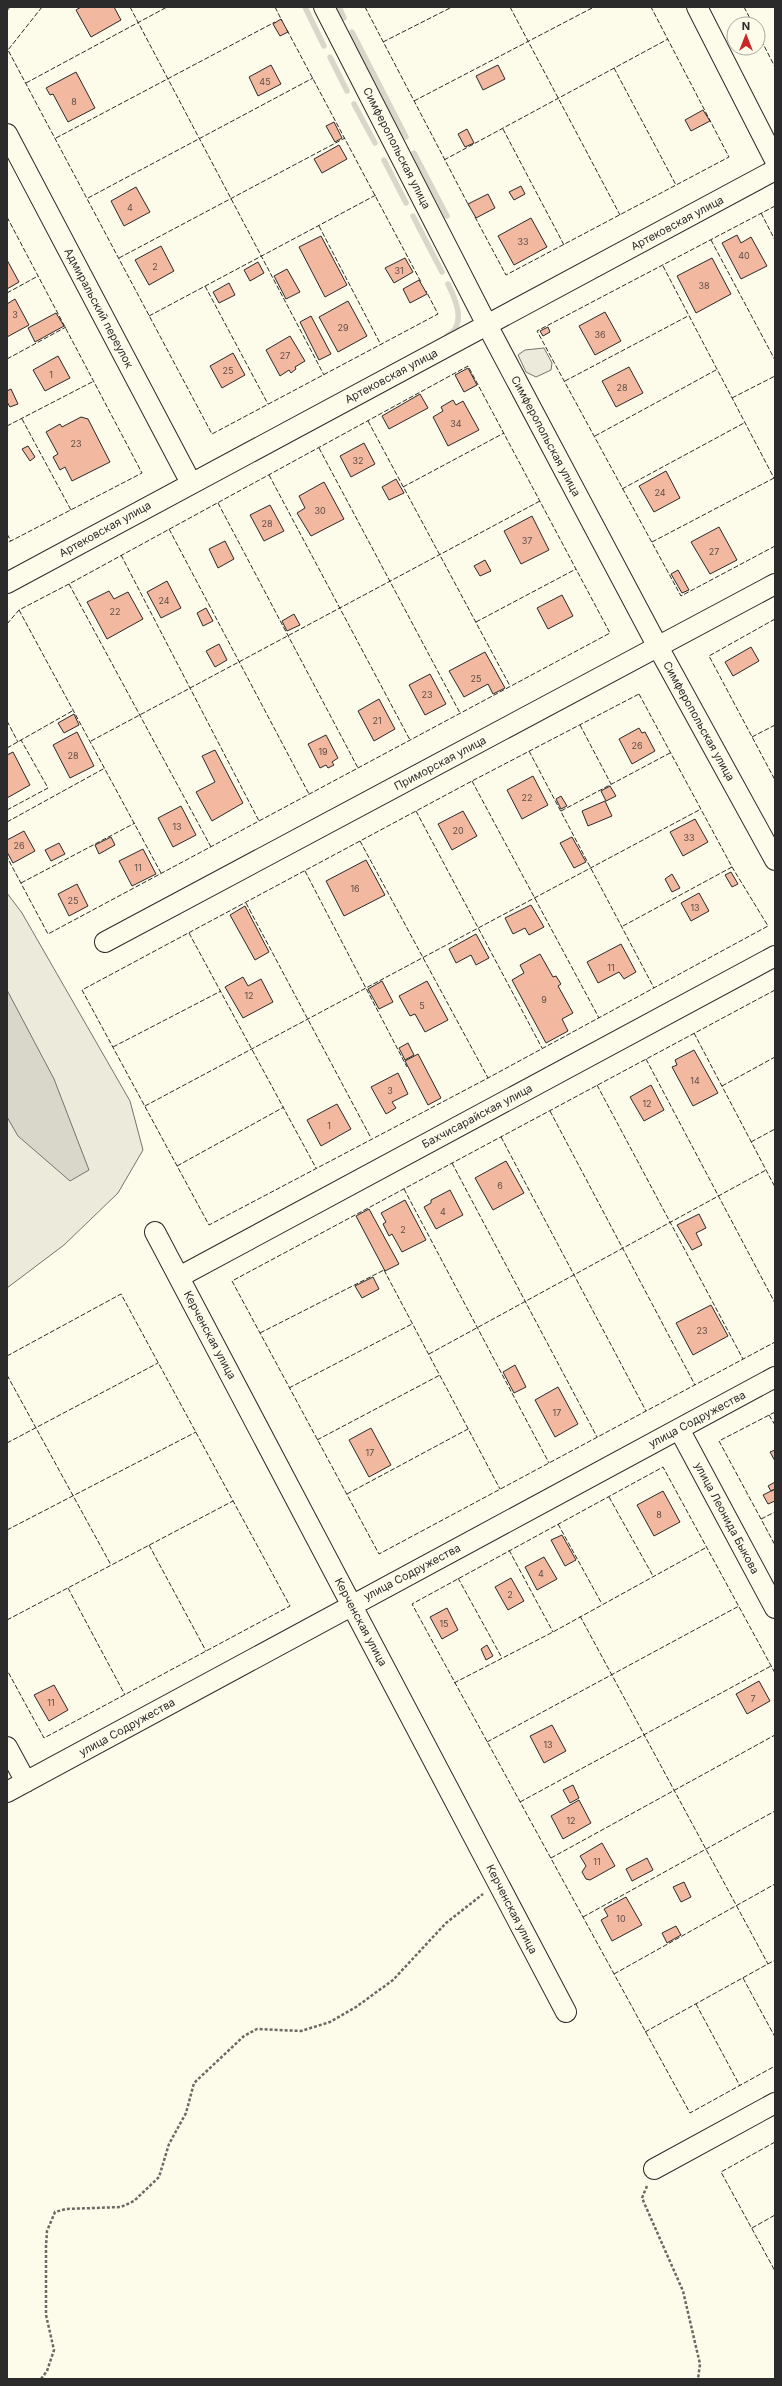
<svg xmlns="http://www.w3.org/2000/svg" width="782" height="2386" viewBox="0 0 782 2386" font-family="Inter,sans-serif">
<rect width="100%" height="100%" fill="#fdfbea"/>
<!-- green -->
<path fill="#ecebdb" stroke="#74746e" d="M544,348L552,363L551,370L536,377L526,372L518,355L525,350Z
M7,893L22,913L130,1101L143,1150L118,1193L64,1245L7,1288Z"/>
<!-- water -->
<path fill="#d8d7c9" stroke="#74746e" d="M7,990L54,1079L89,1170L70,1181L18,1136L7,1117Z"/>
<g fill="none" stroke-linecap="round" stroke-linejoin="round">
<!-- stream -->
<path stroke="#d8d7c9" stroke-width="5.5" d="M305,7L324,46
M339,7L344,18
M352,32L406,137
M330,57L347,91
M354,104L375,143
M414,153L447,216
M384,160L406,203
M413,216L442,272
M447,336C467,325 456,300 448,284"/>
</g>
<!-- building -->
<path fill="#f2b8a0" stroke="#2b2b2b" d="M81,7H114L121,20L91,37L76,10Z
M281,19L288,32L280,36L273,24Z
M271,65L281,84L258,96L249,77Z
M498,65L505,79L483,90L476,76Z
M76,72L95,108L68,122L53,94L50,95L46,88Z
M703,110L710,121L691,131L685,120Z
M334,122L342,138L335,142L326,126Z
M467,129L474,143L465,147L458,134Z
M339,145L347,159L322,173L314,159Z
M521,186L525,194L514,200L509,192Z
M136,187L150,212L124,226L111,201Z
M488,194L495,208L476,218L468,204Z
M531,218L547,247L514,265L498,236Z
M737,235L741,243L751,237L767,266L741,279L722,243Z
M321,236L347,285L325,297L299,247Z
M161,246L174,271L149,285L135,260Z
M405,258L413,272L394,283L385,268Z
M712,258L731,294L696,313L677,276Z
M7,260L19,282L7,289Z
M258,262L264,273L250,281L244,270Z
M287,269L300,292L286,299L274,276Z
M419,280L427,294L410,303L403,289Z
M229,283L235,295L219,303L213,292Z
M15,299L29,325L7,337V304Z
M348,301L367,336L338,352L319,317Z
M605,312L621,341L595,355L579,326Z
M56,313L64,326L35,342L28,328Z
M311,316L331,354L319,360L300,322Z
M548,327L550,332L543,336L540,331Z
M290,336L305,361L295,367L296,369L291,373L289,370L280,376L266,350Z
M233,353L245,375L222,388L210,366Z
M58,356L70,378L45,391L33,370Z
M629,367L643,393L616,407L602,381Z
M468,368L477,385L464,392L455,375Z
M11,389L18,404L10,407L7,402V391Z
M420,394L428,408L389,429L382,416Z
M453,400L456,405L463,401L479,430L448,446L433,417L443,411L441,407Z
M81,417L88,419L110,462L72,481L65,467L60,470L53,457L58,454L46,432L60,424L62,427Z
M364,443L375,464L351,477L340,456Z
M28,446L35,457L30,461L22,449Z
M666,471L680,498L654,512L639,486Z
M396,479L404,493L389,500L382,487Z
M324,482L344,519L311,536L297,513L305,508L299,496Z
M270,505L284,531L264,541L250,515Z
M532,516L549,550L521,564L504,531Z
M719,527L737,560L710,574L691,542Z
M225,541L234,559L218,568L209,549Z
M485,560L491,571L480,576L474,566Z
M678,570L689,590L682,593L671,574Z
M167,581L181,608L161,618L147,592Z
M109,591L114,599L128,592L143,619L107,639L87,602Z
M562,595L573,616L548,629L537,608Z
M206,608L213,621L203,626L197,613Z
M294,614L300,625L287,631L282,621Z
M219,644L227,660L215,667L206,651Z
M751,647L759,661L733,676L725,662Z
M485,652L505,688L493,694L488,684L464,697L449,671Z
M430,674L446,704L425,715L409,685Z
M379,699L395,729L374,741L358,711Z
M74,714L79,725L64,733L58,723Z
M639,728L642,733L645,732L655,751L632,764L619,739Z
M77,732L94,766L70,778L53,745Z
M326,735L338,758L332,762L334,765L328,768L326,765L320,768L308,744Z
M215,750L243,803L212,821L196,792L215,782L202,756Z
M13,752L30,785L7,798V755Z
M533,776L548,805L522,819L507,790Z
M610,786L616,796L606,801L601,791Z
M561,796L567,806L561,809L556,799Z
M605,801L612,816L588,826L582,811Z
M181,806L196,835L173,847L158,818Z
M463,811L477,836L452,850L438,824Z
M695,819L708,842L683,856L670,832Z
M24,831L35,851L13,863L7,852V840Z
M111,837L115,845L99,854L95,845Z
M572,837L586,862L574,868L560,843Z
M59,843L65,854L51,861L45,850Z
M143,849L156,874L132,886L119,861Z
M366,860L385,895L344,916L326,881Z
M731,872L738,884L732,887L725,875Z
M672,874L680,888L672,892L665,879Z
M77,884L88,906L69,916L58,894Z
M699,893L709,911L691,921L681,903Z
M531,905L544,927L529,935L525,928L513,934L505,918Z
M245,906L269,952L255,960L230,915Z
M476,934L489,958L476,965L471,955L456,963L449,949Z
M621,944L636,972L624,979L619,972L598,983L587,962Z
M540,954L553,977L556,976L561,984L558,986L573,1013L562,1019L568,1031L546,1043L512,980L524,973L520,965Z
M243,977L248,986L261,979L273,1002L243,1018L225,987Z
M382,981L393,1002L379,1009L368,989Z
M427,981L448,1020L425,1032L415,1014L410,1016L399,996Z
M408,1043L414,1055L405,1060L399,1048Z
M694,1050L718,1093L693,1106L672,1067L677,1065L675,1060Z
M418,1054L441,1098L428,1105L405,1061Z
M398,1073L408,1094L392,1102L396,1108L386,1114L371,1087Z
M651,1085L664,1110L644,1121L630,1097Z
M337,1104L351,1129L321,1146L307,1120Z
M506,1161L524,1193L493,1210L475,1178Z
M450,1190L463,1215L436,1229L424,1207L431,1203V1200Z
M405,1200L426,1240L402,1252L392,1234L389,1236L383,1224L386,1222L381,1213Z
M369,1209L399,1264L385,1271L356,1216Z
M699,1214L706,1228L696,1233L702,1245L692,1250L677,1225Z
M373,1277L379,1289L362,1298L355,1286Z
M711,1305L728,1336L693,1355L676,1323Z
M515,1365L526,1387L514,1393L503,1372Z
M558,1387L578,1424L555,1437L535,1400Z
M371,1428L391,1465L369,1477L349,1440Z
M775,1450V1461L770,1452Z
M775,1482V1489L771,1491L768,1486Z
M775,1489V1501L768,1504L763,1495Z
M663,1491L680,1522L654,1536L637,1505Z
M562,1535L576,1560L565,1566L551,1540Z
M544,1557L557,1579L537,1590L525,1567Z
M511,1578L524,1601L508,1610L495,1587Z
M447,1608L458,1630L442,1639L430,1617Z
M487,1645L493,1656L486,1660L481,1649Z
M759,1681L770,1701L747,1714L736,1694Z
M54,1685L68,1710L49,1721L34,1695Z
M552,1725L566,1751L544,1763L530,1736Z
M573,1785L579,1798L570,1803L563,1790Z
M579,1800L591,1823L563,1839L551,1816Z
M602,1843L615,1866L590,1880L586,1879L582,1872L586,1866L580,1856Z
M647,1858L653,1870L632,1881L626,1869Z
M684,1882L691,1897L681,1902L673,1887Z
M626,1897L642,1925L612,1941L601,1920L608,1916L604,1909Z
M676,1926L681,1935L667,1943L662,1933Z"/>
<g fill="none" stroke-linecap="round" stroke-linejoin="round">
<defs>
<path id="minor" d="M324,7L487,325L658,647L775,860
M697,7L775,160
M7,134L191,483
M7,583L775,170
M105,942L775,584
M155,1232L566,2012
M179,1277L775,956
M679,1429L775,1608
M7,1747L26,1782
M7,1792L775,1377
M654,2169L775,2103"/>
</defs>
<!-- minor casing -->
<use href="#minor" stroke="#2b2b2b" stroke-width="22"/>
<!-- path -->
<path stroke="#6a6964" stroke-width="2.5" stroke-dasharray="3 2" stroke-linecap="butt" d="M647,2186L642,2198L683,2291L700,2364L698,2379
M41,2379L47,2371L54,2350L46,2315V2246L47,2231L55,2212L66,2209L121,2207L134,2201L159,2177L169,2144L186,2113L194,2083L244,2036L257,2029L301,2031L330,2022L356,2007L393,1980L446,1923L483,1894"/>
<!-- minor -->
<use href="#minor" stroke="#fdfbea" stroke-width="20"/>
<!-- fence -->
<path stroke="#2b2b2b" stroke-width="1" stroke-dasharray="5 2" stroke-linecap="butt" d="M42,7L8,50L212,434L438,314L426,291
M130,7L324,375
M275,7L282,21
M365,7L469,206
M510,7L620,215
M744,7L753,24
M7,11L10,7
M287,30L421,282
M758,34L775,67
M383,42L452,7
M614,68L676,185
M26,83L167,7
M414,101L594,7
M503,129L564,245
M56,138L275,22
M444,160L668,39
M88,198L313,78
M775,206L537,331L681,596L775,546
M761,213L775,240
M7,217L142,473L7,543
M475,217L506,275L729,157L651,7
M319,226L381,345
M711,240L775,360
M119,258L345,138
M663,266L775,480
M205,286L268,404
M7,293L38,276
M149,316L376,195
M7,359L66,327
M565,381L688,316
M732,398L775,376
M22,419L71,510
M368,421L510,686
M7,426L94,381
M595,436L716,370
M319,448L460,713
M269,475L410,740
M403,487L504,433
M622,489L744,423
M218,503L358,768
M169,529L309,794
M7,534L11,541
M652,542L774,478
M121,555L259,821
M69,584L211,847
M19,610L161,873
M775,619L709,656L775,780
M476,622L576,569
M7,624L19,610L69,584L468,366L610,633L48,934L7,857
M639,694L732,867L768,926L488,1078L209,1225L82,990L472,781Z
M7,721L18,742
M580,725L611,784
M752,737L775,725
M91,741L540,501
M7,748L74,710
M529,751L654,988
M472,781L599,1018
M7,810L48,788L21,740
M416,811L542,1048
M561,811L670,753
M7,822L105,768
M360,841L488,1078
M305,871L407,1067
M21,883L135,823
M246,903L371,1138
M623,926L732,867
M189,933L316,1168
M775,990L232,1281L379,1554L775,1342
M694,1033L775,1187
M113,1047L221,991
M646,1059L775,1303
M597,1085L743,1359
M722,1086L775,1057
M145,1106L701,809
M550,1111L695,1385
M501,1137L646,1411
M751,1142L775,1129
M452,1163L597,1437
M177,1166L284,1107
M404,1189L549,1463
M384,1270L500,1489
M260,1333L384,1270
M429,1354L766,1170
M7,1356L121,1294L290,1606L44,1738L7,1670
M7,1375L111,1565
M289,1388L412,1324
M775,1412L719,1441L775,1545
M769,1415L775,1425
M317,1440L440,1375
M7,1443L158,1363
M347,1494L468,1429
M609,1497L653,1576
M761,1519L775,1512
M558,1524L602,1604
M7,1530L196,1432
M149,1545L206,1651
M509,1550L553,1632
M458,1578L502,1658
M68,1588L125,1695
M580,1616L768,1964
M7,1620L233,1501
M775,1673L663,1467L412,1604L690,2113L775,2066
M454,1683L553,1632L707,1547
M487,1742L739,1606
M520,1802L771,1666
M551,1858L775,1735
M583,1917L775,1811
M614,1974L775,1884
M743,1978L775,2037
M696,2004L740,2086
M645,2032L775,1960
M775,2142L721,2172L775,2271
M752,2228L775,2215"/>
</g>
<g text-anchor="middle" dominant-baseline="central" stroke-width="3" stroke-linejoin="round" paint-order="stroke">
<!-- number labels -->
<g font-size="9" fill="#5d4e48">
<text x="265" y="81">45</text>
<text x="74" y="101">8</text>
<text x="130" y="207">4</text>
<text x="523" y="241">33</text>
<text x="744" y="255">40</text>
<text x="155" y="266">2</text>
<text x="399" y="270">31</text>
<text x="704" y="285">38</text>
<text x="15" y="314">3</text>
<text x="343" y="327">29</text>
<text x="600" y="334">36</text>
<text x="285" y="355">27</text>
<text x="228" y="370">25</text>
<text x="51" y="374">1</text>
<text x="622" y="387">28</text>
<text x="456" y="423">34</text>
<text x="76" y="443">23</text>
<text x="358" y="460">32</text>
<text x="660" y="492">24</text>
<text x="320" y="510">30</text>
<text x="267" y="523">28</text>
<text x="527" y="540">37</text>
<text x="714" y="551">27</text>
<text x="164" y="600">24</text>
<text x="115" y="611">22</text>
<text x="476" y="678">25</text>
<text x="427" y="694">23</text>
<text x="377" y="720">21</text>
<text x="637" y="745">26</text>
<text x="323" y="751">19</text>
<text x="73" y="755">28</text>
<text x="527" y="797">22</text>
<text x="177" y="826">13</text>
<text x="458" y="830">20</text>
<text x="689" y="837">33</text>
<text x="19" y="845">26</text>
<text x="138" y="867">11</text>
<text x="355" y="888">16</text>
<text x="73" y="900">25</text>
<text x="695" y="907">13</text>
<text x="611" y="967">11</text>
<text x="249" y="995">12</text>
<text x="544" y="999">9</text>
<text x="422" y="1005">5</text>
<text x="695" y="1080">14</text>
<text x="390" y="1090">3</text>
<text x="647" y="1103">12</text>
<text x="329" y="1125">1</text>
<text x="500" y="1185">6</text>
<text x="443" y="1211">4</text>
<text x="403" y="1229">2</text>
<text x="702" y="1330">23</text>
<text x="557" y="1412">17</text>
<text x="370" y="1452">17</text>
<text x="659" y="1514">8</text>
<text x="541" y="1573">4</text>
<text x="510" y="1594">2</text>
<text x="444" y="1623">15</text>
<text x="753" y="1698">7</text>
<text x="51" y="1702">11</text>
<text x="548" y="1744">13</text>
<text x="571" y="1820">12</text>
<text x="597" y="1861">11</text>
<text x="621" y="1918">10</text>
</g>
<!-- street labels -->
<g font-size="11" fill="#2b2b2b" stroke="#fdfbea">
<text transform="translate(397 148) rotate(63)">Симферопольская улица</text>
<text transform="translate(677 223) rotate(-28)">Артековская улица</text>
<text transform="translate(99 308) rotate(62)">Адмиральский переулок</text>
<text transform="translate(391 376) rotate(-28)">Артековская улица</text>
<text transform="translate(546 436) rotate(62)">Симферопольская улица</text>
<text transform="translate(105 529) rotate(-29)">Артековская улица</text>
<text transform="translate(699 721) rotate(61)">Симферопольская улица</text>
<text transform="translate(440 763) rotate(-28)">Приморская улица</text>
<text transform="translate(477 1116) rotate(-28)">Бахчисарайская улица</text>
<text transform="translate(210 1335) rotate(62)">Керченская улица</text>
<text transform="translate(697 1419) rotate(-28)">улица Содружества</text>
<text transform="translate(727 1518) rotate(62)">улица Леонида Быкова</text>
<text transform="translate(412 1572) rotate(-28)">улица Содружества</text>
<text transform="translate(361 1622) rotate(62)">Керченская улица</text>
<text transform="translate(127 1727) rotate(-29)">улица Содружества</text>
<text transform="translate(512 1909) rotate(63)">Керченская улица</text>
</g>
</g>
<!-- border -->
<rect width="782" height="2386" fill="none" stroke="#2b2b2b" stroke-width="16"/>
<!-- north arrow -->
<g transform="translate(746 36)"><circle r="19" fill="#fdfbea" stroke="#a9a89e"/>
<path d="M0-3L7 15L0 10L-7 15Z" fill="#c62828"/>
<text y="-6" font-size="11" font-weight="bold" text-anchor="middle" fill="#2b2b2b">N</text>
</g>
</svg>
